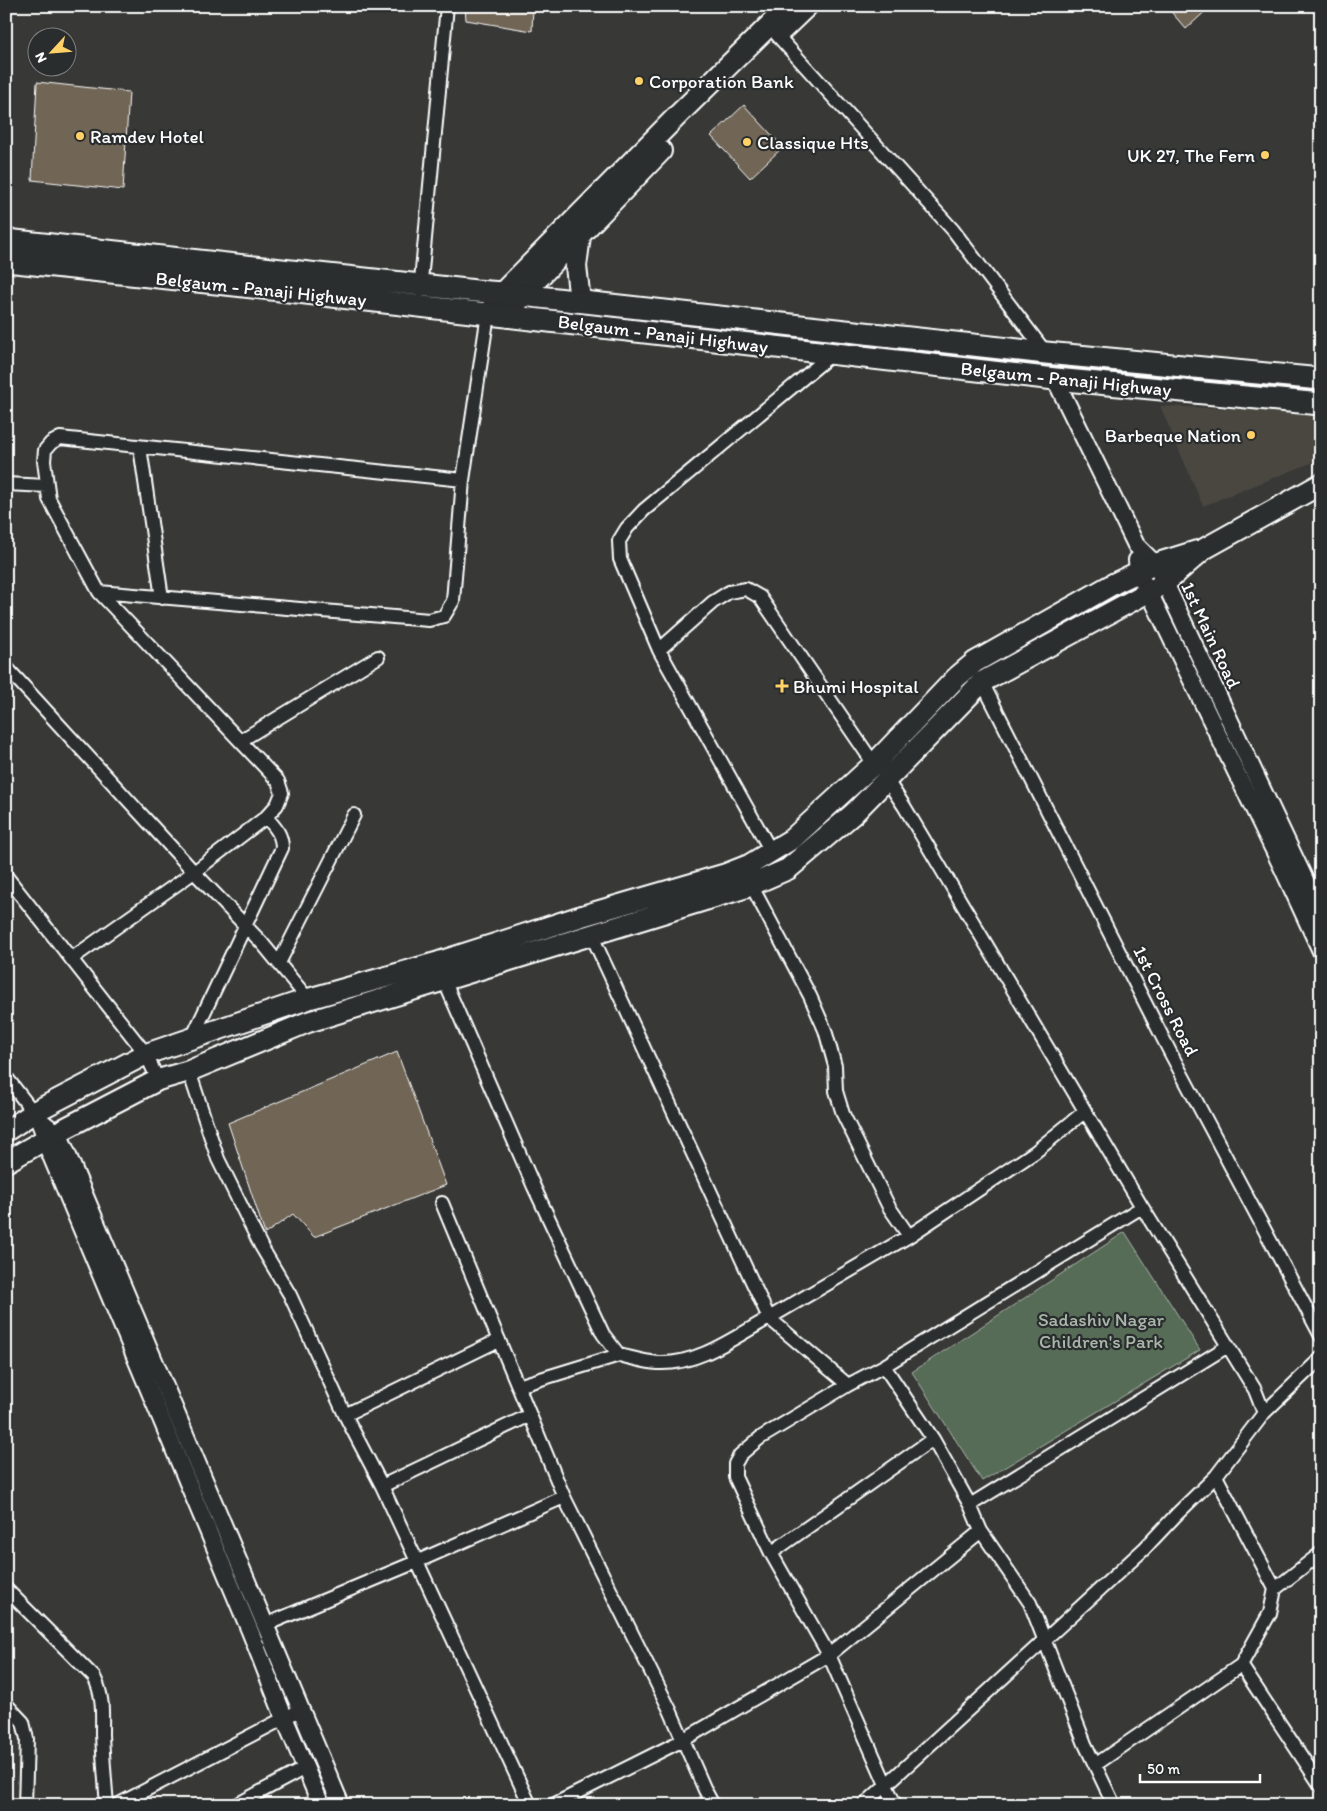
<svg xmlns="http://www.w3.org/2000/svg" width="1327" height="1811" viewBox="0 0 1327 1811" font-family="Itim,sans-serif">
<rect width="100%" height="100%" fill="#383836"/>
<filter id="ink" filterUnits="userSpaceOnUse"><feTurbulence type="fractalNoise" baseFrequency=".02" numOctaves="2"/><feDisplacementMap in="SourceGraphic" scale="10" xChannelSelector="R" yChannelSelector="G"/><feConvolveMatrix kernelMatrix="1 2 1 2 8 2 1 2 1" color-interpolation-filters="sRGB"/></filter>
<g filter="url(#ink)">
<!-- built -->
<path fill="#494640" d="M1160,406L1321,412V459L1203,506Z"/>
<!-- green -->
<path fill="#566c57" stroke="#aab6ab" d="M1125,1232L1200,1350L982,1481L912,1372Z"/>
<!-- building -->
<path fill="#716657" stroke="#fff" d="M465,6H533L532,31L466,20Z
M1166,6H1211L1186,29Z
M37,82L129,92L123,190L32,180Z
M744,105L783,147L750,178L711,136Z
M397,1052L446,1185L314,1237L293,1214L265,1234L228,1123Z"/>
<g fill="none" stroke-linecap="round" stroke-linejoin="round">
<defs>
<path id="minor" d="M777,35L953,230L1046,353
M420,291L447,6
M140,447L162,598
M6,484L47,486
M99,592L49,499L44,461L45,450L51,443L60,438L463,480
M659,650L713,602L729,592L746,589L760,597L874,764
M6,667L194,872L262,943L308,999
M982,682L1170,1052L1321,1336
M240,741L378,657
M886,779L904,806L1142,1207L884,1366L848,1385L760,1438L740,1455L735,1464V1477L771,1553L829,1655L895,1805
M772,853L659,650L620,559L619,541L627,528L644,510L832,354
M6,876L146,1054L158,1080
M748,879L810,996L825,1030L835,1066L836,1091L843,1114L889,1207L909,1236
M591,934L769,1318L909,1236L1035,1152L1084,1112
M71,959L194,872L266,817L277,805L282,793L278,781L99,592L429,620L444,616L453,601L463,480L488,314
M279,963L354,815
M444,980L534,1187L603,1334L619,1355C632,1358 645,1362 658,1363C698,1365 735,1337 769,1318L848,1385
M191,1040L282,848C282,834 275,827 266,817
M189,1071L218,1159L261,1246L290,1295L345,1415L382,1486L530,1805
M6,1077L34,1113
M44,1139L34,1113L58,1132
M442,1203L564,1497L670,1710L705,1790L713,1805
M1228,1346L1255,1390L1264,1413
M884,1366L933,1439L970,1505L981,1531L1030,1603L1085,1744L1114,1805
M518,1386L619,1355
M345,1415L499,1340
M1216,1476L1275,1589L1270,1613L1241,1665
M382,1486L530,1415
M970,1505L1228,1346L1142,1207
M771,1553L933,1439
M6,1589L94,1677C104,1696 102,1714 102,1734C103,1758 105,1781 107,1805
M1275,1589L1321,1553
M265,1625L416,1562L564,1497
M6,1704L23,1722L27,1739L25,1805
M1095,1765L1241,1665L1321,1786
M117,1805L300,1710
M236,1805L305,1768
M553,1805L683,1740L829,1655L981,1531
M864,1805L1144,1549L1177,1514L1216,1476L1264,1413L1321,1358"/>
<path id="tertiary" d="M1055,379L1136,545L1155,564L1165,583L1321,914
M1137,560L1138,573L1149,592L1283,869L1321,951
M58,1132L341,1805
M44,1139L250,1631L284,1717L321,1805"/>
<path id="primary" d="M782,30L807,6
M580,236L576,266L580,301
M488,314L502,293L681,112L789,6
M509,317L522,295L661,151
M6,1131L38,1110L146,1054L308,999L439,962L582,916L726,874L749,865L792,839L874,764L957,677L975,662L1115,583L1155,564L1197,551
M6,1162L58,1132L158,1080L189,1071L308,1022L744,888L788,869L853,814L982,682L1165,583L1204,549L1321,484"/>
<path id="trunk" d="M6,240L476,291L502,293L1046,353L1321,379
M6,261L235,285L1055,379L1321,404"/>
</defs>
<!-- minor casing -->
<use href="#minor" stroke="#fff" stroke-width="16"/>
<!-- tertiary casing -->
<use href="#tertiary" stroke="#fff" stroke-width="20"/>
<!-- primary casing -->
<use href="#primary" stroke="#fff" stroke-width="24"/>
<!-- trunk casing -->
<use href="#trunk" stroke="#fff" stroke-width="25"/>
<!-- minor -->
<use href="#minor" stroke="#2a2d2e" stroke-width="12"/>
<!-- tertiary -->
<use href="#tertiary" stroke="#2a2d2e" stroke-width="16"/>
<!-- primary -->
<use href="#primary" stroke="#2a2d2e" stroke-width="20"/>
<!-- trunk -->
<use href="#trunk" stroke="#2a2d2e" stroke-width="21"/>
</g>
</g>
<!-- markers -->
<g fill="#ffd166" stroke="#2a2d2e" stroke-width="2">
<circle cx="639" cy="81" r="5"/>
<circle cx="80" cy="136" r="5"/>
<circle cx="747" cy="142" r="5"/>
<circle cx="1265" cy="155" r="5"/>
<circle cx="1251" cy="435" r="5"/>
<path d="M779.5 678.5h5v5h5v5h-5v5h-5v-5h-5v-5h5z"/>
</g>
<g text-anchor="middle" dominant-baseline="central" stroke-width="4.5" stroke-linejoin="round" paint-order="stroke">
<!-- poi labels -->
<g font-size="19" fill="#fff" stroke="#2a2d2e" text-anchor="start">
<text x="649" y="81">Corporation Bank</text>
<text x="90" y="136">Ramdev Hotel</text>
<text x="757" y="142">Classique Hts</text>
<text x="1255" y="155" text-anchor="end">UK 27, The Fern</text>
<text x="1241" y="435" text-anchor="end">Barbeque Nation</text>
<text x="793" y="686">Bhumi Hospital</text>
</g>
<!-- street labels -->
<g font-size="19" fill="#fff" stroke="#2a2d2e">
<text transform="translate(261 289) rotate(6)">Belgaum - Panaji Highway</text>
<text transform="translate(663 334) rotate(7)">Belgaum - Panaji Highway</text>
<text transform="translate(1066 379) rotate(6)">Belgaum - Panaji Highway</text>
<text transform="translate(1211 635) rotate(65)">1st Main Road</text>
<text transform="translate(1166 1001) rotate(63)">1st Cross Road</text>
</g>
<!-- park labels -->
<g font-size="19" fill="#aab6ab" stroke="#2a2d2e">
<text x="1101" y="1319">Sadashiv Nagar<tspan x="1101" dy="22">Children's Park</tspan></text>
</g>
</g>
<!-- margin -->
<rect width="1327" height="1811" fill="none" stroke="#2a2d2e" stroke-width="25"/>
<rect x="12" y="12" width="1302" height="1786" fill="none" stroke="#fff" stroke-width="2" filter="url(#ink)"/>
<!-- north arrow -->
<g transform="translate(52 52) rotate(244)"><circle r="24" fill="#2a2d2e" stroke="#7f8182"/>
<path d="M0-4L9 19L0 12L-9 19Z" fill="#ffd166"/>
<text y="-8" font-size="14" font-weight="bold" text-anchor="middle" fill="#ffffff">N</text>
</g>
<!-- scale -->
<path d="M1140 1774v8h120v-8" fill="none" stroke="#ffffff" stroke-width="2.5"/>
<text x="1147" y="1774" font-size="15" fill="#ffffff" stroke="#2a2d2e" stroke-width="4" paint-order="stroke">50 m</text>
</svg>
